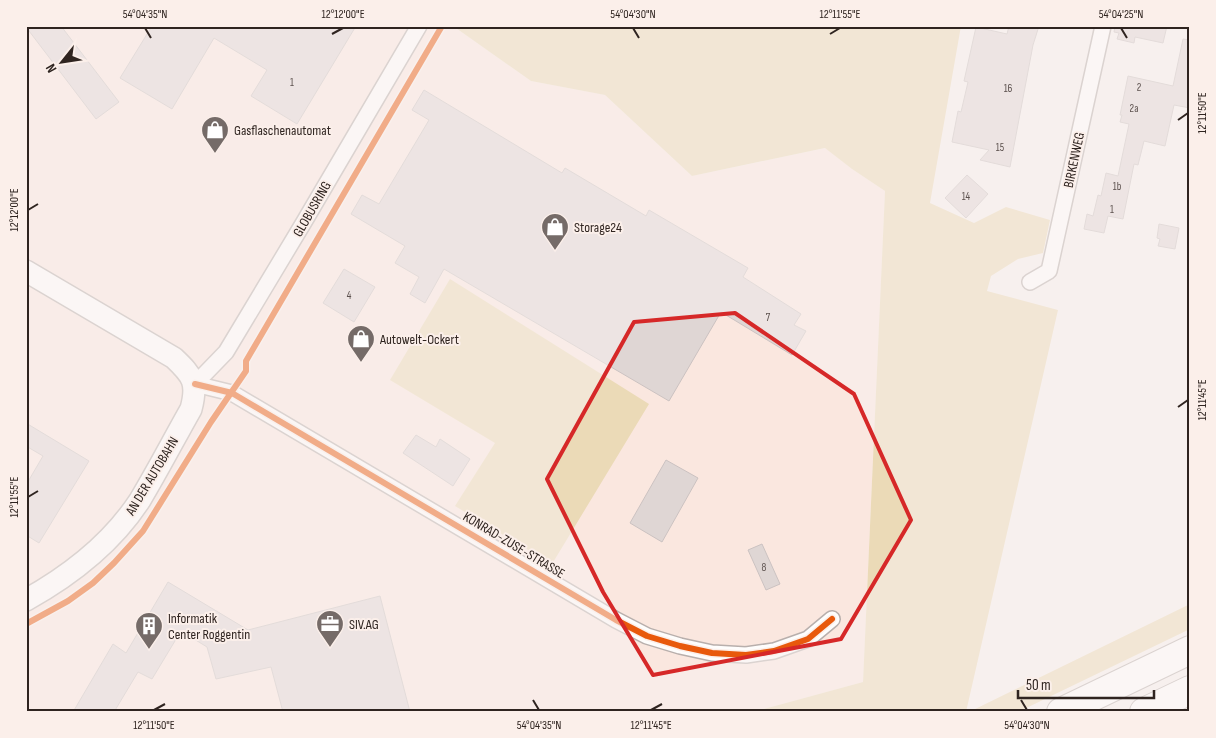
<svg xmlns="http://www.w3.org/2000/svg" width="1216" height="738" viewBox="0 0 1216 738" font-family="'Sofia Sans Condensed',sans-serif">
<rect width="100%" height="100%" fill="#f7f0ee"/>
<!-- built -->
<path fill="#fae7df" d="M26,26H453L531,81L605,95L692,176L826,148L852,169L885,191L863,682L753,712H26Z"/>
<!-- green -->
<path fill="#ebdab7" d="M453,26H961L930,203L974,223L1006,207L1050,220L1043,253L1018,259L991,276L987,291L1058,310L966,712H753L863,682L885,191L852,169L825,148L692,176L605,95L531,81Z
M450,279L649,404L552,564L455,506L495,443L390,380Z
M1190,604V629L1018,712H969Z"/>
<!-- building -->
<path fill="#dfd6d4" stroke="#cbc2c1" d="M61,26L119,102L96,119L26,27Z
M152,26H356L297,124L251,96L267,70L214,38L172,109L120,78Z
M1009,26H1039L1033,45L1010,167L980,160L989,150L952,142L958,111L961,112L968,82L964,81L976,27L1007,34Z
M1115,26H1167L1163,43L1135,37L1134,43L1117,39L1119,33L1114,32Z
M1183,39L1190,40V108L1174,105L1165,146L1144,141L1138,165L1134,164L1123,219L1108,216L1104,233L1084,229L1087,214L1093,216L1098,195L1101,196L1106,173L1118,176L1129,124L1120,122L1122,115H1120L1128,76L1173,86Z
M424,90L562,173L565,168L646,216L649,210L748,268L743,277L801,314L794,325L806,331L792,355L721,312L669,401L444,269L425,303L410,294L419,277L395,263L405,246L351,214L362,195L379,204L429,120L412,110Z
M967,175L988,194L966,218L945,198Z
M1159,224L1179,228L1175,249L1158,246L1160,239L1157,238Z
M344,269L375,287L354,322L323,303Z
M26,423L89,461L39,543L26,535V485L43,456L26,446Z
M416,435L436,447L440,439L470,459L453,486L403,453Z
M666,460L698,478L662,542L630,523Z
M762,544L780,584L766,590L748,550Z
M168,582L248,630L380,596L410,712H283L271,667L216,679L207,647L181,631L152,679L138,672L114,712H73L113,644L126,653Z"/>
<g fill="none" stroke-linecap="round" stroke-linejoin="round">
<defs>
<path id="street" d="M1030,282L1049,271L1103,26
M195,384L232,393L616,620L647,636L680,646L712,653L746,655L774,651L808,639L832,619
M195,384L226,352L304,222L419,26"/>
<path id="secondary" d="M26,271L174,358C193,376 198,383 191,409C174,439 158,470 140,500C112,543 71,575 26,600"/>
<path id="highway" d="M1061,712L1190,650
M1144,712L1190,690"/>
</defs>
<!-- street casing -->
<use href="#street" stroke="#b8afac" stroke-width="18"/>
<!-- secondary casing -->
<use href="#secondary" stroke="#b8afac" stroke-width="24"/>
<!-- highway casing -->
<use href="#highway" stroke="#b8afac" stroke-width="30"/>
<!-- street -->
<use href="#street" stroke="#fefdfc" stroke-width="15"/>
<!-- secondary -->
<use href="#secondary" stroke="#fefdfc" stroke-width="21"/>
<!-- highway -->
<use href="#highway" stroke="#fefdfc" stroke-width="28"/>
<defs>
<path id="cycleway" d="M195,384L232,393L616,620L647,636L680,646L712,653L746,655L774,651L808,639L832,619
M26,624L68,601L93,583L114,563L143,531L211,422L246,371V361L442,26"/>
</defs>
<!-- cycleway casing -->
<use href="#cycleway" stroke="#fbefea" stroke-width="9"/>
<!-- cycleway -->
<use href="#cycleway" stroke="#e8590c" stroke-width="6"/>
</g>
<!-- marked area -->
<path d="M0 0H1216V738H0ZM735,313L854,394L911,520L841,639L653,675L603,592L547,479L634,322Z" fill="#f7f0ee" fill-opacity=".55" fill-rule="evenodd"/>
<path fill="none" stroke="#d62828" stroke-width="4" stroke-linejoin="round" d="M735,313L854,394L911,520L841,639L653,675L603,592L547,479L634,322Z"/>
<!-- ticks -->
<path fill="none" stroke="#2f2420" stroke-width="2" d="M145,28L151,38M633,28L639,38M1121,28L1127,38M332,34L343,28M830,34L840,28M1178,120L1188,113M28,210L38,204M1178,407L1188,400M28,497L38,491M533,700L539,710M1021,700L1027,710M154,710L165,704M651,710L662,704"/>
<!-- icons -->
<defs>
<symbol id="shop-pin" viewBox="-11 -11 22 30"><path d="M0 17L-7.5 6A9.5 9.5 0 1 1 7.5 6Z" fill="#756b68" stroke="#fbefea"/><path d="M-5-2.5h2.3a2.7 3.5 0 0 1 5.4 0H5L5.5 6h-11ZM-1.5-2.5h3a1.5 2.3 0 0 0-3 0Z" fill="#fff"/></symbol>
<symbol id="office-pin" viewBox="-11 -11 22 30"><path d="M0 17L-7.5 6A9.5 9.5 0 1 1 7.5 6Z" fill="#756b68" stroke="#fbefea"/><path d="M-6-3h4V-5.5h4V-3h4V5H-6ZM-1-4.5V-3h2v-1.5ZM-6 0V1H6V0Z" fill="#fff"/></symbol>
<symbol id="building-pin" viewBox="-11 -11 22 30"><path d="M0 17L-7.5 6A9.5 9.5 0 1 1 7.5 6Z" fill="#756b68" stroke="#fbefea"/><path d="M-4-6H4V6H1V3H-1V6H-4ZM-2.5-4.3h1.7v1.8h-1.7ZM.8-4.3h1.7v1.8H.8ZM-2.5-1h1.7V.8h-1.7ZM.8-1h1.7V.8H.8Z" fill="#fff"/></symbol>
</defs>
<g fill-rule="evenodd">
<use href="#shop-pin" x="199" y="114" width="32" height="43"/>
<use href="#shop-pin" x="539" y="211" width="32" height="43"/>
<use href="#shop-pin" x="345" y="323" width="32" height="43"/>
<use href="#office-pin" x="314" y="608" width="32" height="43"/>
<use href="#building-pin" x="133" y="610" width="32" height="43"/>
</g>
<g text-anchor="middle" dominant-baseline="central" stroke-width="4" stroke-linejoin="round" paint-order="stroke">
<!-- number labels -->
<g font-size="11" fill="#5b504d">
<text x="292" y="82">1</text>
<text x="1139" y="87">2</text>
<text x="1008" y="88">16</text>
<text x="1134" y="108">2a</text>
<text x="1000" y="147">15</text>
<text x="1117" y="186">1b</text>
<text x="966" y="196">14</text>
<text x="1112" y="209">1</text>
<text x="349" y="295">4</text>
<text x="768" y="317">7</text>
<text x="764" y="567">8</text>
</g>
<!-- poi labels -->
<g font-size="14" fill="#2f2420" stroke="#fbefea" text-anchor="start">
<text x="234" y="130">Gasflaschenautomat</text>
<text x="574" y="227">Storage24</text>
<text x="380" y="339">Autowelt-Ockert</text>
<text x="168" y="618">Informatik<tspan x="168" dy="16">Center Roggentin</tspan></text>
<text x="349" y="624">SIV.AG</text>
</g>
<!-- street labels -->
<g font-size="14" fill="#2f2420" stroke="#fbefea">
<text transform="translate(1074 160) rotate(-78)">BIRKENWEG</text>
<text transform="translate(312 209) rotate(-60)">GLOBUSRING</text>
<text transform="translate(152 476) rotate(-59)">AN DER AUTOBAHN</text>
<text transform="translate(514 545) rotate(31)">KONRAD-ZUSE-STRASSE</text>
</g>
</g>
<!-- border -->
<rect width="1216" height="738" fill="none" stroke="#fbefea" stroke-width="55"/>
<!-- north arrow -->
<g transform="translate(62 62) rotate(240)" stroke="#fbefea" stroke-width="4" paint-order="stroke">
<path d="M0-4L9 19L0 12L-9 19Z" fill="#2f2420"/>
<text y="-8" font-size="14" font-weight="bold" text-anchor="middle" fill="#2f2420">N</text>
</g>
<!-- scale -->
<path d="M1018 690v8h136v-8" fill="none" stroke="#2f2420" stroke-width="2.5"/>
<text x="1026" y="690" font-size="15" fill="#2f2420" stroke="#fbefea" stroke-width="4" paint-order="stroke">50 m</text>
<rect x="28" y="28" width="1160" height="682" fill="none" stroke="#2f2420" stroke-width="2"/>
<g font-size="12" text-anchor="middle" fill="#2f2420">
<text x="145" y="18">54°04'35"N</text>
<text x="343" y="18">12°12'00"E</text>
<text x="633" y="18">54°04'30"N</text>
<text x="840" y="18">12°11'55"E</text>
<text x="1121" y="18">54°04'25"N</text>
<text transform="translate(1202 113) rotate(-90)" y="4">12°11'50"E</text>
<text transform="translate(14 210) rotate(-90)" y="4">12°12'00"E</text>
<text transform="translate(1202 400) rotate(-90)" y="4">12°11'45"E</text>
<text transform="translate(14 497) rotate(-90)" y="4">12°11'55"E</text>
<text x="154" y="729">12°11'50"E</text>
<text x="539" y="729">54°04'35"N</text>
<text x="651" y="729">12°11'45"E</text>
<text x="1027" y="729">54°04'30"N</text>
</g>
</svg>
